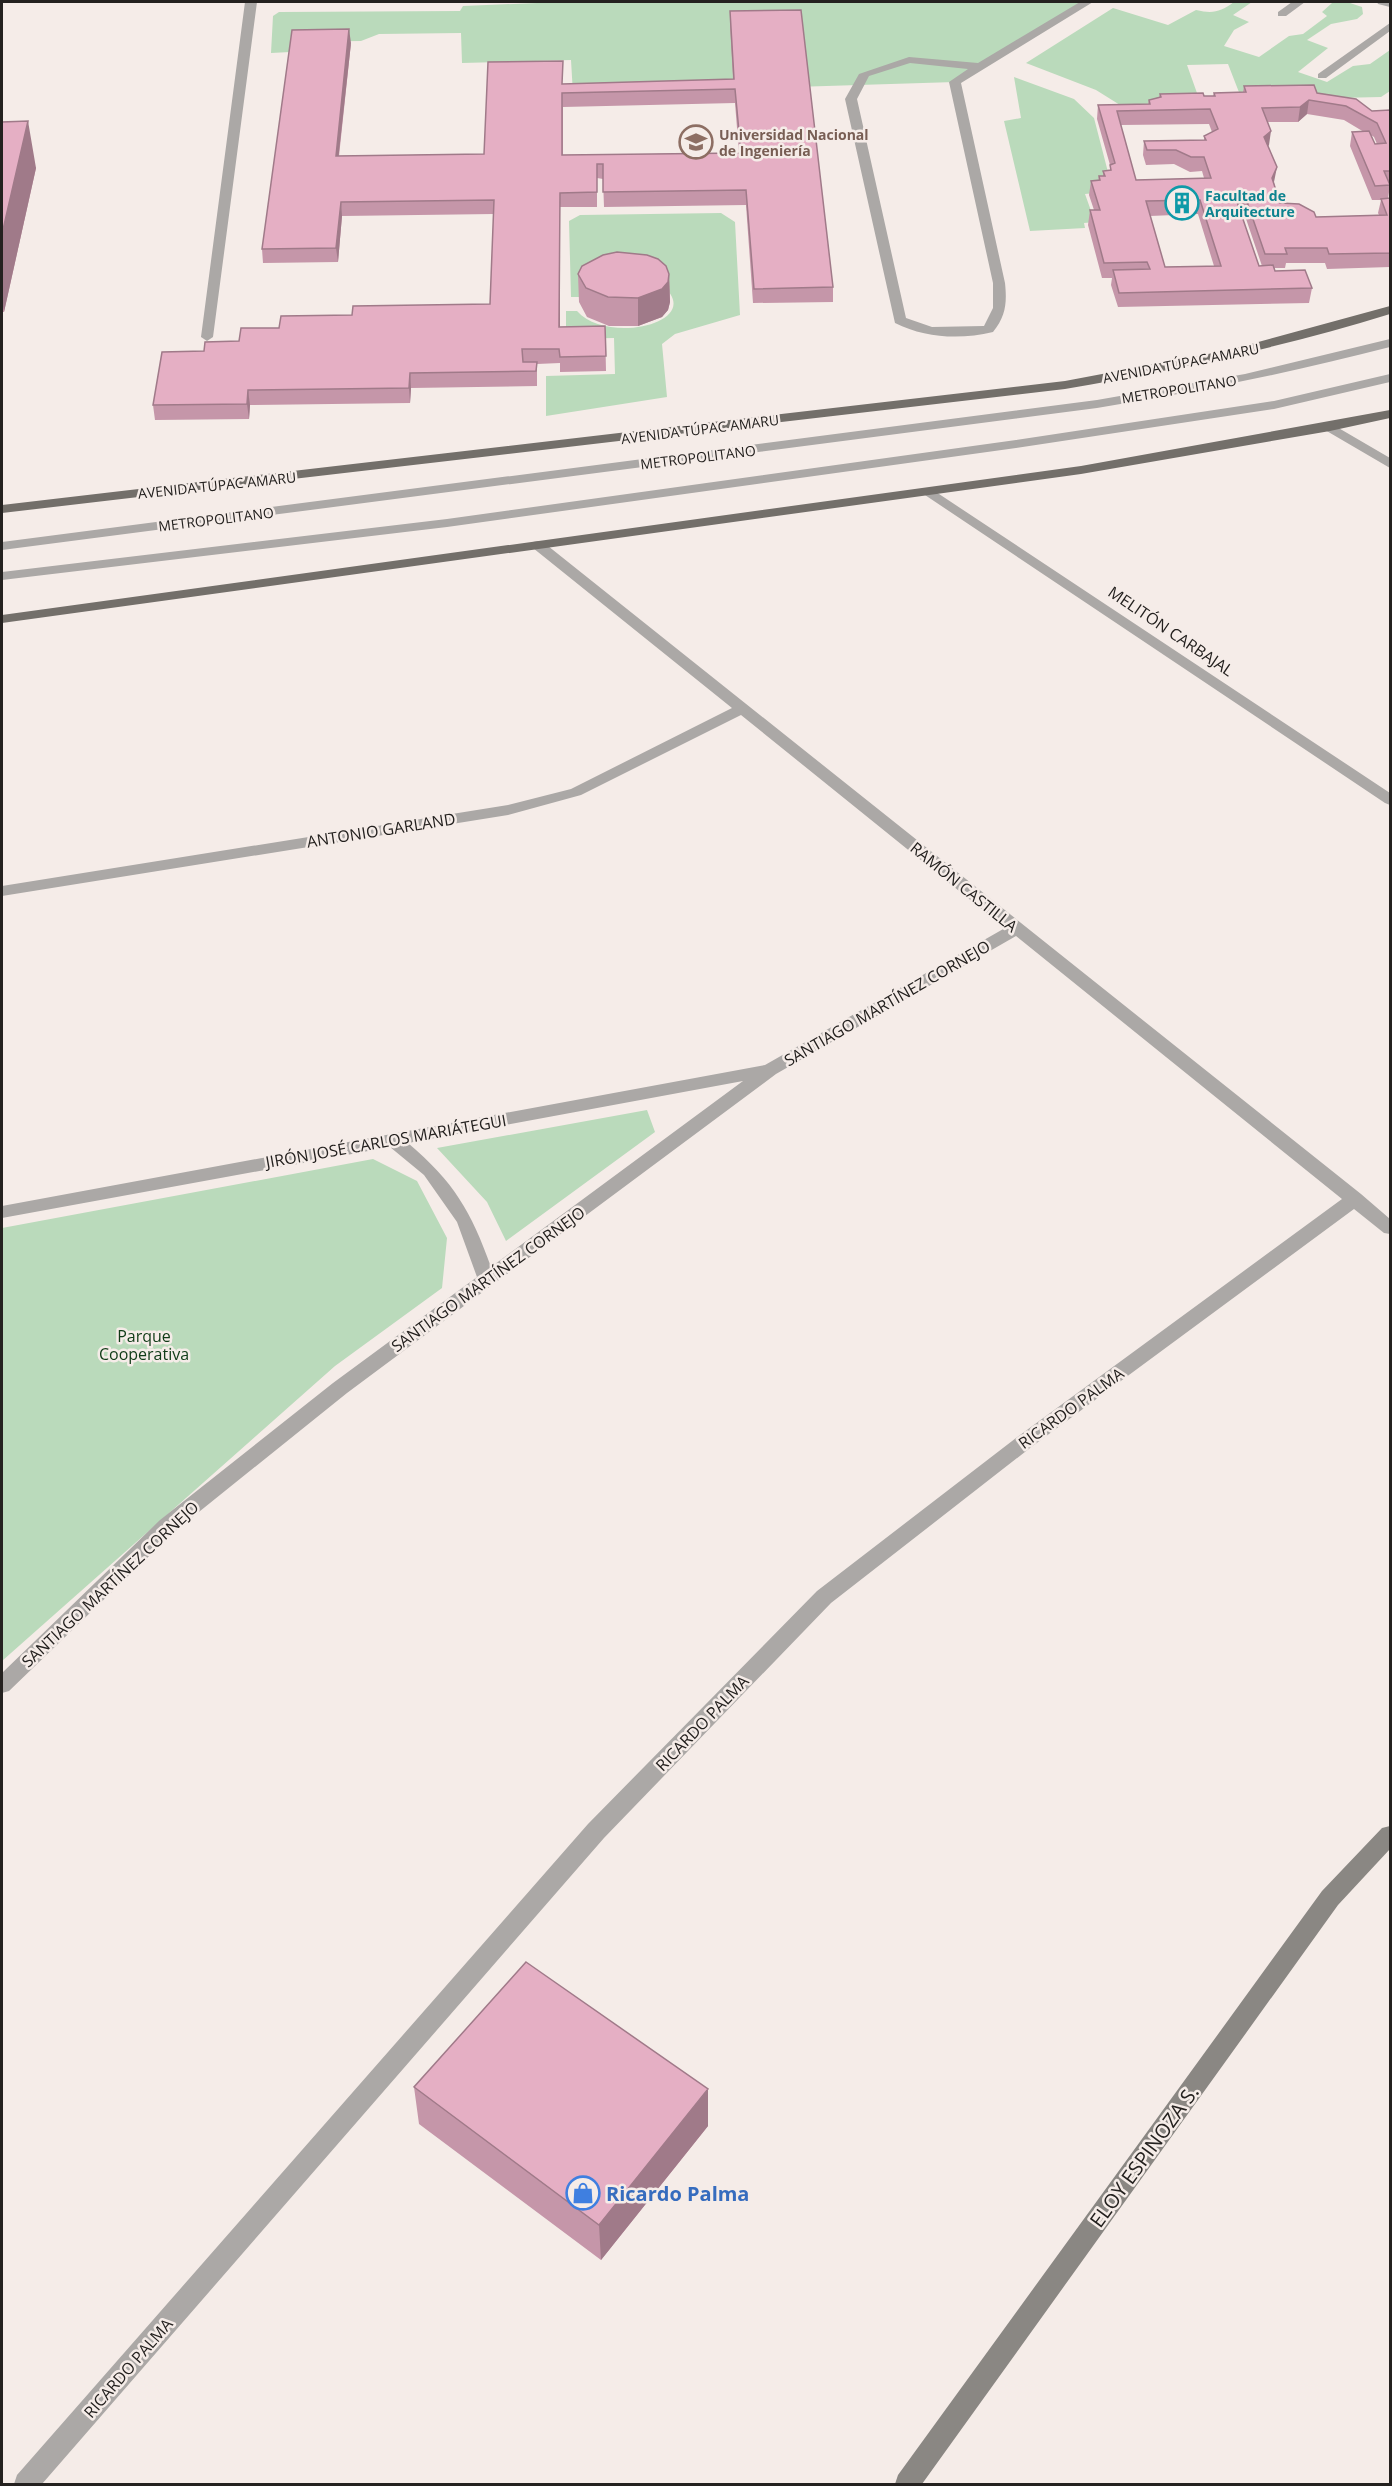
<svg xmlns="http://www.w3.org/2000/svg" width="1392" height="2486" font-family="'Open Sans',sans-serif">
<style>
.green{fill:#badabb}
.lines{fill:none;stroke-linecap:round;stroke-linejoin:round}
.lane{fill:#aba8a6;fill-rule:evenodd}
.street{fill:#aba8a6;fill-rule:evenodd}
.secondary{fill:#8a8783;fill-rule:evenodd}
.primary{fill:#736f6a;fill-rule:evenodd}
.wall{fill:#c596a9;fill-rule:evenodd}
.shaded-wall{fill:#a07a89}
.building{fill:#e5afc4;stroke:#a07a89;stroke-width:1.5;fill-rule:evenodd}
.labels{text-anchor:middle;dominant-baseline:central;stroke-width:5;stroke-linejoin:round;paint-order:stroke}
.far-education-label{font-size:14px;font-weight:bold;fill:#785e54;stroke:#f5ece8;text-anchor:start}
.far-culture-label{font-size:14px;font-weight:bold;fill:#0d838f;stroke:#f5ece8;text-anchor:start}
.far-street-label{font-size:14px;fill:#24211f;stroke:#f5ece8}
.street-label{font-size:16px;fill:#24211f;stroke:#f5ece8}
.park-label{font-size:16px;fill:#0f3b16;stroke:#f5ece8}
.near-street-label{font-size:20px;fill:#24211f;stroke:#f5ece8}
.near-shop-label{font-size:20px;font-weight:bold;fill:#366cbe;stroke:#f5ece8;text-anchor:start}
</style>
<rect width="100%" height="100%" fill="#f5ece8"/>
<!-- green -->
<path class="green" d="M 560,2 L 1087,2 L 955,82 L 573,94 L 571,60 L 462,63 L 461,33 L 379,34 L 361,41 L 292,42 L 290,52 L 271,53 L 273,16 L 279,12 L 460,11 L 463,6 Z
M 1234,2 L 1252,2 L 1233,15 L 1249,22 L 1234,30 L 1224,46 L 1259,57 L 1289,36 L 1303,34 L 1327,16 L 1322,12 L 1332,3 L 1347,2 L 1362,7 L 1363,14 L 1357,19 L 1331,24 L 1307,40 L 1328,48 L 1298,72 L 1327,82 L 1353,66 L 1370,64 L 1390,50 L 1390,91 L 1381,97 L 1242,100 L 1228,64 L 1187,65 L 1197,93 L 1203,93 L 1207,103 L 1120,105 L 1096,90 L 1026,63 L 1113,8 L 1168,25 L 1196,10 C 1213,14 1220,12 1234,2 Z
M 1014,77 L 1074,99 L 1094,118 L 1109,176 L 1095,193 L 1085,194 L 1095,222 L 1084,223 L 1085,228 L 1030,231 L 1004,121 L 1021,118 Z
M 721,213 L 735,222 L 740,315 L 675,334 L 662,344 L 667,397 L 546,416 L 546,376 L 615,374 L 614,338 L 566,339 L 566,311 L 577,311 C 608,346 707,322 662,285 L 580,293 L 579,297 L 571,297 L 569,221 L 580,215 Z
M 647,1110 L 655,1132 L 506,1241 L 487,1202 L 437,1148 Z
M 373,1159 L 417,1181 L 447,1238 L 442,1288 L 335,1366 L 2,1661 L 2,1228 Z"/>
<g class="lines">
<!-- lane -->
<path class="lane" d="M 245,2 L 257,2 L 213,337 L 207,341 L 201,337 Z
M 1080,2 L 1093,2 L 961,83 L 1005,283 C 1007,303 1006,316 993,332 C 960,340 925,338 895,323 L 845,99 L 859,74 L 909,57 L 978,63 ZM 910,63 L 968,69 L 949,82 L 993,283 L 993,308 L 984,326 L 932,327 L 906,318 L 857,99 L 869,76 Z
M 1292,2 L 1305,2 L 1286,16 L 1278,16 L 1278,12 Z
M 1377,2 L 1390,2 L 1390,7 L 1378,4 Z
M 1390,23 L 1390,31 L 1326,78 L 1318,78 L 1318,74 Z
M 1390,339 L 1390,347 C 1293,372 1196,392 1097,408 L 2,550 L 2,542 L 1097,400 L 1245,374 Z
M 1390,374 L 1390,382 L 1274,409 L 1016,448 L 447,527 L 2,580 L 2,572 L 447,519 L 1016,440 L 1274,401 Z"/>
<!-- street -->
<path class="street" d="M 1330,423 L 1390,458 L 1390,468 L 1325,430 L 1323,427 Z
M 930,488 L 1390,793 L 1390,805 L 1385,803 L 925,495 L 925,489 Z
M 538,541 L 543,542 L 1361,1194 L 1390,1219 L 1390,1234 L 1384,1233 L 1354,1209 L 1030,1448 L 831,1603 L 604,1838 L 42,2484 L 14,2484 L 17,2475 L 588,1824 L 817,1591 L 1016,1438 L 1342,1199 L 1016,936 L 776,1074 L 347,1393 L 174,1532 L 9,1691 L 2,1693 L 2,1673 L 160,1520 L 333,1383 L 477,1277 L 457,1222 L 424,1175 L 390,1147 L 2,1218 L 2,1206 L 765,1065 L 1005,928 L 741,715 L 581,795 L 508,815 L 2,896 L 2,886 L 508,805 L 571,789 L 732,708 L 533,548 L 533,542 ZM 743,1081 L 491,1267 C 471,1211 454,1182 408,1143 Z"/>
<!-- secondary -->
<path class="secondary" d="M 1390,1826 L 1390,1849 L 1338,1905 L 922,2484 L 895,2484 L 898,2475 L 1322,1891 L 1382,1828 Z"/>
<!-- primary -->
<path class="primary" d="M 1390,306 L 1390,314 C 1284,347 1175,370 1065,389 L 2,513 L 2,505 L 1065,381 L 1229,350 Z
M 1390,410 L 1390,418 L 1330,431 L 1081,474 L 2,623 L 2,615 L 1081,466 Z"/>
</g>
<!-- wall -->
<path class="wall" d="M 730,11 L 833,287 L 833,302 L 753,303 L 746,205 L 604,207 L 603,179 L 597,178 L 597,207 L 560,207 L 560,327 L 605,326 L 606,371 L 560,372 L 560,363 L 537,364 L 537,386 L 411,388 L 410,403 L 250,405 L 249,419 L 155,420 L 153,405 L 204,351 L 239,341 L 279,328 L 352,315 L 490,304 L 494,214 L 342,216 L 338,262 L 263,263 L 262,249 L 351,43 L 339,156 L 484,154 L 563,84 L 733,79 L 730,25 ZM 735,103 L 739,153 L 563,155 L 563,107 Z
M 1244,86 L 1317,93 L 1372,111 L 1390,110 L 1390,185 L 1388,199 L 1390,198 L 1390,267 L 1327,269 L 1325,263 L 1286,263 L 1285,268 L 1275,268 L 1275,271 L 1312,288 L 1309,303 L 1118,307 L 1111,285 L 1112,278 L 1102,278 L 1088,225 L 1090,210 L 1094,210 L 1089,195 L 1091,181 L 1098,181 L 1099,176 L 1103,176 L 1103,171 L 1110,170 L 1110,165 L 1097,119 L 1098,105 L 1148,104 L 1149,100 L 1159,97 L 1160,94 L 1204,96 L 1213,96 L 1214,93 L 1243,92 ZM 1307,114 L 1344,120 L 1364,132 L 1352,132 L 1350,146 L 1372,200 L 1381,200 L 1378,213 L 1379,215 L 1316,217 L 1280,203 L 1274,183 L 1274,182 L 1268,146 L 1269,145 L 1268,122 L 1298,122 ZM 1209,124 L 1212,132 L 1204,136 L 1204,140 L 1144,141 L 1143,155 L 1146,165 L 1174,164 L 1190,172 L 1202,171 L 1204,178 L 1136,180 L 1121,125 ZM 1371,135 L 1374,137 L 1377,144 L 1375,144 ZM 1239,207 L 1242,207 L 1262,266 L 1259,266 ZM 1198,214 L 1214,266 L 1165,267 L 1150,216 Z
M 2,122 L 36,168 L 4,312 L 2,312 Z
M 578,274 L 669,274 L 670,302 L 668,310 L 662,317 L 638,326 L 609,326 L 587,317 L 579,302 Z
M 414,2087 L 708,2126 L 601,2260 L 419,2124 Z"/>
<!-- shaded-wall -->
<path class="shaded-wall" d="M 349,29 L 351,43 L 337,170 L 336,156 Z
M 1309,100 L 1307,114 L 1298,122 L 1300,107 Z
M 28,121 L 36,168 L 4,312 L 2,301 L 2,234 Z
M 1271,131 L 1269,145 L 1262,151 L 1264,137 Z
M 1277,167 L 1274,182 L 1270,193 L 1272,178 Z
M 560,193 L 560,341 L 559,327 Z
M 341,202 L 342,216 L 338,262 L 336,248 Z
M 669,274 L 670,302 L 668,310 L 662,317 L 638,326 L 638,298 Z
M 410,373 L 411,388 L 410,403 L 409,388 Z
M 248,390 L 250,405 L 249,419 L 247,404 Z
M 708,2089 L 708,2126 L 601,2260 L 599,2225 Z"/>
<!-- building -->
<path class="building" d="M 801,10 L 833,287 L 754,289 L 746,190 L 603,192 L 603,164 L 597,164 L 597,192 L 560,193 L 559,327 L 605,326 L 606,356 L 560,357 L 559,349 L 522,349 L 523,362 L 537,362 L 536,371 L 410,373 L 409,388 L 248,390 L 247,404 L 153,405 L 162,352 L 204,351 L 205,342 L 239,341 L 241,328 L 279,328 L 281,316 L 352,315 L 353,306 L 490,304 L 494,200 L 341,202 L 336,248 L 262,249 L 292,30 L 349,29 L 336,156 L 484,154 L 488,62 L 563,61 L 562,84 L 734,79 L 730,11 ZM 735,89 L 741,153 L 562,155 L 562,93 Z
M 1314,85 L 1317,93 L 1356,99 L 1372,111 L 1390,110 L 1390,171 L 1384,171 L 1390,185 L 1375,186 L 1352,132 L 1369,131 L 1375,144 L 1386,143 L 1377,123 L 1346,106 L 1309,100 L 1300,107 L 1262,108 L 1271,131 L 1264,137 L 1277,167 L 1272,178 L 1280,203 L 1299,204 L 1314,212 L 1316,217 L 1387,215 L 1381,199 L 1390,198 L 1390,253 L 1329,254 L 1327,248 L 1285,248 L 1287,254 L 1265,254 L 1244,193 L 1234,193 L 1259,266 L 1273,265 L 1275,271 L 1305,270 L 1312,288 L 1119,293 L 1113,270 L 1150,269 L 1147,262 L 1104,263 L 1090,210 L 1100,210 L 1091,181 L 1100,180 L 1099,176 L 1105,176 L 1103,171 L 1111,170 L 1110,165 L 1115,163 L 1098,105 L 1150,104 L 1149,100 L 1161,97 L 1160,94 L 1203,93 L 1204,96 L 1215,96 L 1214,93 L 1246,92 L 1244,86 ZM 1210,109 L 1218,129 L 1204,136 L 1206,140 L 1144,141 L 1147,150 L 1176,150 L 1191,157 L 1204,157 L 1211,178 L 1136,180 L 1117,111 ZM 1200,200 L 1221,266 L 1165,267 L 1146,201 Z
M 28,121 L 2,234 L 2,122 Z
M 617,252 L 647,255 L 658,259 L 666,266 L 669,274 L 668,282 L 662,289 L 638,298 L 608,297 L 586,288 L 578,274 L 582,266 L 603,255 Z
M 526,1962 L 708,2089 L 599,2225 L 414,2087 Z"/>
<!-- icons -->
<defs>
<symbol id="university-ring" viewBox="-11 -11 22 22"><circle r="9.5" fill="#f5ece8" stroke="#8d6e63" stroke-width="1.5"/><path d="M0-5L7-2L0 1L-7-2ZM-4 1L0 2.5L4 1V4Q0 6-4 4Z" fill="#8d6e63"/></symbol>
<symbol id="building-ring" viewBox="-11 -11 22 22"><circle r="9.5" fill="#f5ece8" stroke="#0f9aa8" stroke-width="1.5"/><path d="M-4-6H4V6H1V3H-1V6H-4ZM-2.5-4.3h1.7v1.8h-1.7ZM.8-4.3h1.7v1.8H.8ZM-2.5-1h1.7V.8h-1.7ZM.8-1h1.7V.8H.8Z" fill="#0f9aa8"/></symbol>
<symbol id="shop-ring" viewBox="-11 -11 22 22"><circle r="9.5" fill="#f5ece8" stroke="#3f7fe0" stroke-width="1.5"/><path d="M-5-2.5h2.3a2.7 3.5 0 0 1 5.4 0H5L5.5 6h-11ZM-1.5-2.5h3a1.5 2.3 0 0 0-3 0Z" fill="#3f7fe0"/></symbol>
</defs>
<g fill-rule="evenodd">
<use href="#university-ring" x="677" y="123" width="38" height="38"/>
<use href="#building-ring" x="1163" y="184" width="38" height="38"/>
<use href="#shop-ring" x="564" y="2174" width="38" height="38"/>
</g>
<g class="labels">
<!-- far-education labels -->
<g class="far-education-label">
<text x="719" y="134">Universidad Nacional<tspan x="719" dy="16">de Ingeniería</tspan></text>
</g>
<!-- far-culture labels -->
<g class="far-culture-label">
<text x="1205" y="195">Facultad de<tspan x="1205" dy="16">Arquitecture</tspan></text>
</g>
<!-- far-street labels -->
<g class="far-street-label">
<text transform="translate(1181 363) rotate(-11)">AVENIDA TÚPAC AMARU</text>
<text transform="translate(1179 389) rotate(-9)">METROPOLITANO</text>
<text transform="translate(700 429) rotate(-7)">AVENIDA TÚPAC AMARU</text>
<text transform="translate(698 457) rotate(-7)">METROPOLITANO</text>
<text transform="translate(217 485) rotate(-6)">AVENIDA TÚPAC AMARU</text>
<text transform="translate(216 519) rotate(-7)">METROPOLITANO</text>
</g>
<!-- street labels -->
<g class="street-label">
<text transform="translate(1171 631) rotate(34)">MELITÓN CARBAJAL</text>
<text transform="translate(381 830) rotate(-9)">ANTONIO GARLAND</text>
<text transform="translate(964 887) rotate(39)">RAMÓN CASTILLA</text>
<text transform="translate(887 1003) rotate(-30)">SANTIAGO MARTÍNEZ CORNEJO</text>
<text transform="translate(386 1141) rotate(-10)">JIRÓN JOSÉ CARLOS MARIÁTEGUI</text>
<text transform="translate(488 1279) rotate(-36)">SANTIAGO MARTÍNEZ CORNEJO</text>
<text transform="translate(1071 1408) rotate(-36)">RICARDO PALMA</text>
<text transform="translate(110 1584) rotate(-43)">SANTIAGO MARTÍNEZ CORNEJO</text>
<text transform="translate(702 1723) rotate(-46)">RICARDO PALMA</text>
<text transform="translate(128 2368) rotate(-49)">RICARDO PALMA</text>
</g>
<!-- park labels -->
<g class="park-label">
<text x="144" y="1336">Parque<tspan x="144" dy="18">Cooperativa</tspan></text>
</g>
<!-- near-street labels -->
<g class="near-street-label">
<text transform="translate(1144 2156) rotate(-54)">ELOY ESPINOZA S.</text>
</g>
<!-- near-shop labels -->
<g class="near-shop-label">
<text x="606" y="2193">Ricardo Palma</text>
</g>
</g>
<!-- border -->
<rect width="1392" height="2486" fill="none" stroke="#24211f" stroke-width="6"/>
</svg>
